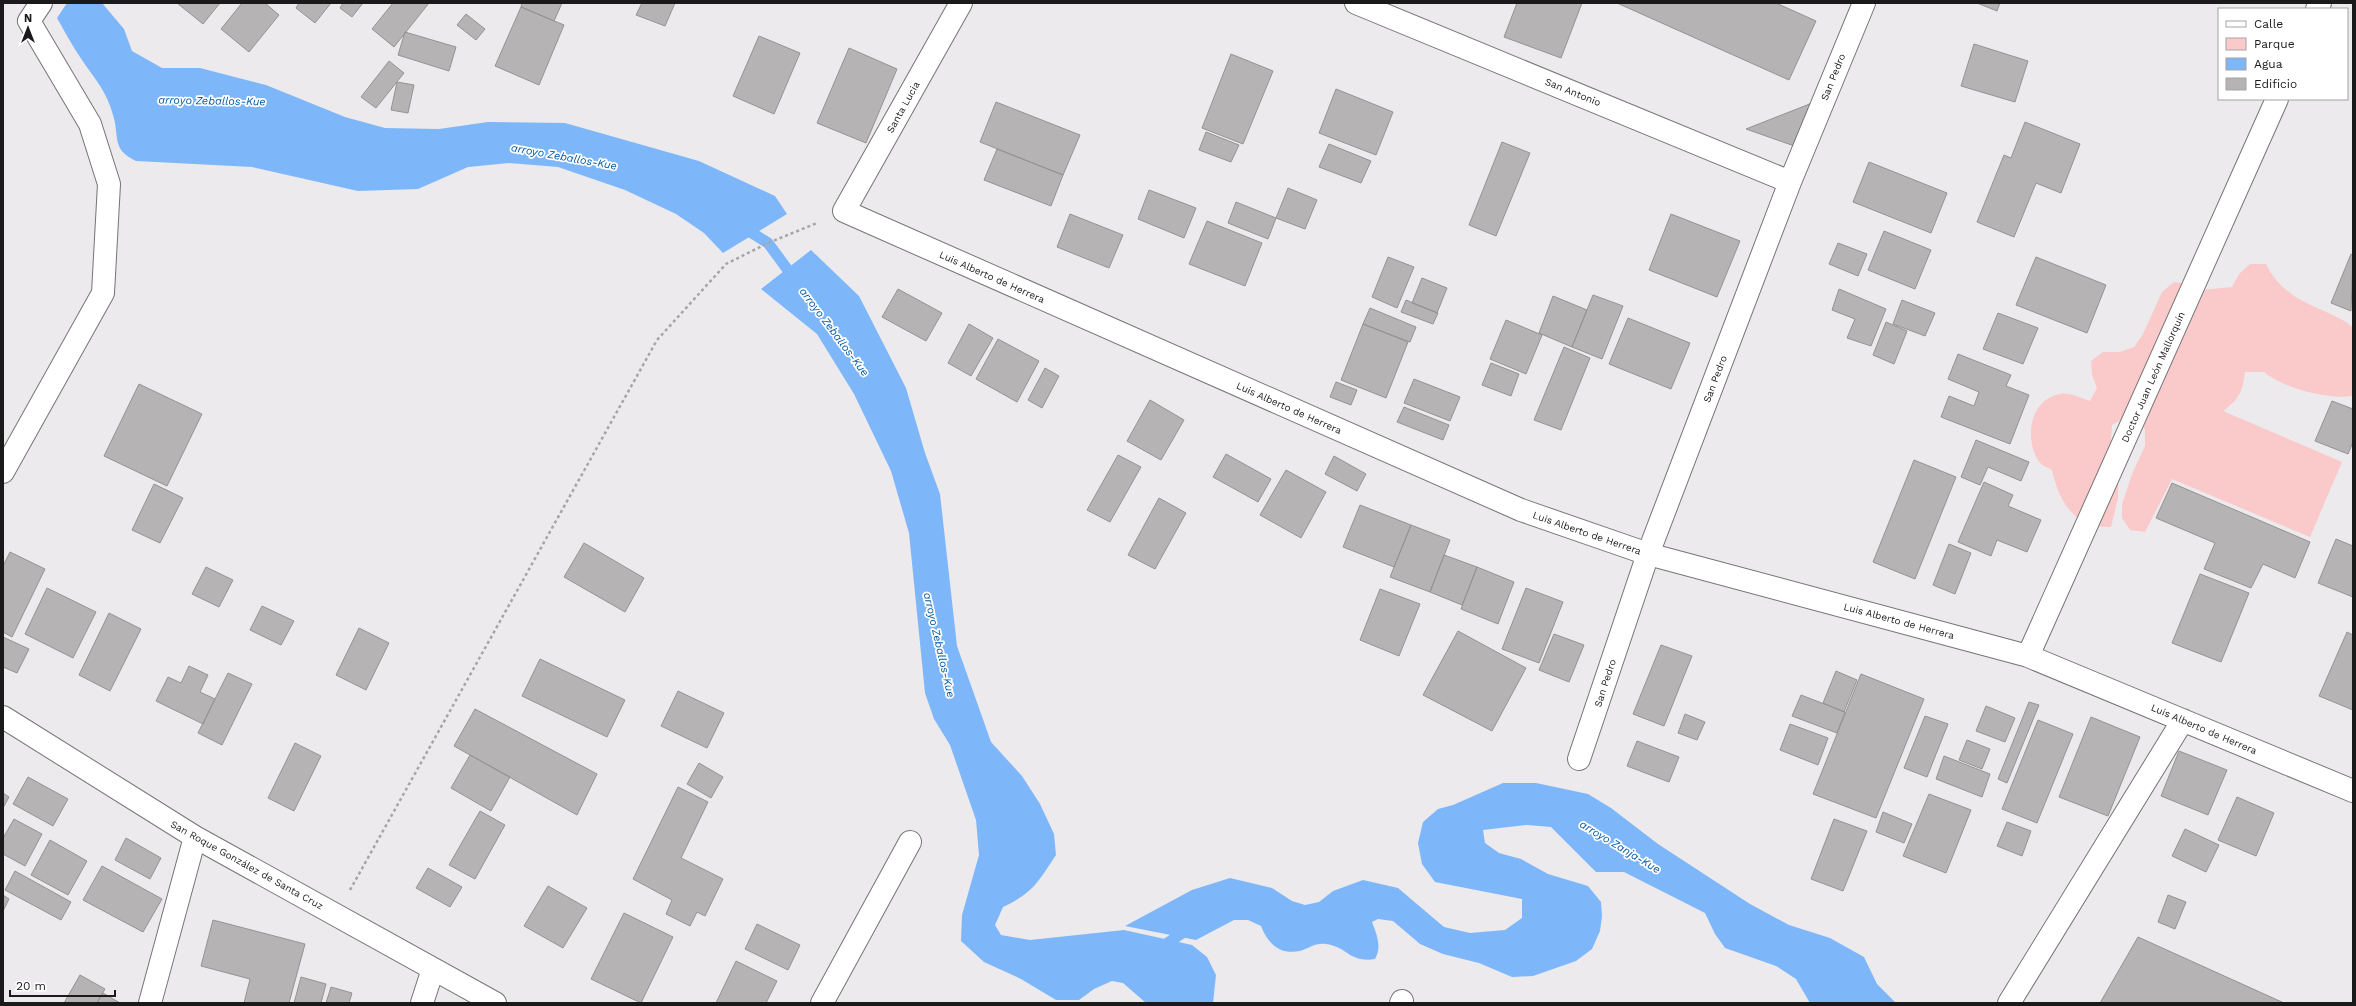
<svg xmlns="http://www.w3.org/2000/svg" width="2356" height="1006" font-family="'Work Sans',sans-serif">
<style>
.green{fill:#f9cac9}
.water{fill:#7eb7f9}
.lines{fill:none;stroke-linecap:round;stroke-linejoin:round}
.stream{stroke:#7eb7f9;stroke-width:11}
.building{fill:#b6b3b4;stroke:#969294}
.street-casing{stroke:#767476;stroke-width:24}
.path{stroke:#a6a4a6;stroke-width:2.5;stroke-dasharray:3 3;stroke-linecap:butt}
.street{stroke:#fff;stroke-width:22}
.labels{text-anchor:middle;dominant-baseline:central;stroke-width:3.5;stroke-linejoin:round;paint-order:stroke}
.street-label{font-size:10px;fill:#1b1a1b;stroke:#fff}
.water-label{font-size:11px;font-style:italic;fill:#0057a4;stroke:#fff}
</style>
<rect width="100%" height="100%" fill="#eceaed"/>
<!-- green -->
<path class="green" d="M 2250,264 L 2266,264 C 2279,290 2298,300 2324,311 C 2334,316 2346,320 2353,328 L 2353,396 C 2326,400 2284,388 2264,372 L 2245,372 C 2242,393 2240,398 2223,411 L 2342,462 L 2310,537 L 2172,479 L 2145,532 L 2130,530 L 2122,518 L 2122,504 L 2132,474 L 2145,446 L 2145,430 L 2139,418 L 2125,418 L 2112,425 L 2110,454 L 2118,482 L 2118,498 L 2111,527 C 2075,529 2059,502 2052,470 C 2048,468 2042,465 2039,462 C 2024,439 2029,400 2060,394 C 2069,392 2081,398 2090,401 L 2097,388 L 2092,375 L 2091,361 L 2103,352 L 2120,352 L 2134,347 L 2143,334 L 2162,292 L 2174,282 L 2188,284 L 2201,290 L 2232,287 L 2239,274 Z"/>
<!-- water -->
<path class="water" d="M 67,3 L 102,3 L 124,29 L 132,51 L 162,68 L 200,68 L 266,85 L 345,117 L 385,128 L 439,129 L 488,122 L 565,123 L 699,161 L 775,196 L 787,214 L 723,253 L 704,233 L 676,214 L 625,190 L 558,167 L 509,163 L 468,167 L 418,189 L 358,191 L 252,167 L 136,161 C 111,149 120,138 113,115 C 107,92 95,79 82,60 C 73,47 65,32 57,18 Z
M 811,250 L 859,296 L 906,388 L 925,453 L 940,494 L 957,646 L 991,742 L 1022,776 L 1040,804 L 1054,834 L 1056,855 C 1038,882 1033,893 1003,907 L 995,925 L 1001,935 L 1030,940 L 1124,930 L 1192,945 L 1207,957 L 1216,975 L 1213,1003 L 1146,1003 L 1123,983 L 1112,981 L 1094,989 L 1079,1000 L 1056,1000 L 1021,979 L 984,962 L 961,941 L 962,915 L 979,855 L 976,820 L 950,745 L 934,719 L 925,693 L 909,533 L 891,471 L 854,394 L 817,334 L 761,289 Z
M 1503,783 L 1536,783 L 1588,794 L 1611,808 L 1658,844 L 1750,904 L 1789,925 L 1830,938 L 1864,957 L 1877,984 L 1896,1003 L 1810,1003 L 1796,979 L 1776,966 L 1725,948 L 1715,934 L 1705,913 L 1624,872 L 1596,872 L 1551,827 L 1527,825 L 1483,830 L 1485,843 L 1499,853 L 1521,859 L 1548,874 L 1588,886 L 1601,902 L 1602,916 L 1600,931 L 1592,949 L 1576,961 L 1533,976 L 1512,977 L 1479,963 L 1443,954 L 1420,944 L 1393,921 L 1378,919 L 1372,922 C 1377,935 1382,947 1375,959 C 1349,963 1348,947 1326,944 C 1313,943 1311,948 1300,951 C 1280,955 1268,944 1261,926 L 1248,920 L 1234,920 L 1196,940 L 1125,926 L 1192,890 L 1230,878 L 1272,888 L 1292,901 L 1305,905 L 1319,902 L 1333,891 L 1363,880 L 1398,888 L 1444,927 L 1470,933 L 1505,930 L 1522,918 L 1522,899 L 1435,882 L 1422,864 L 1418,843 L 1423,822 L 1438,809 L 1453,805 Z"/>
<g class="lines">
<!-- stream -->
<path class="stream" d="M 741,226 L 768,243 L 796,281
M 1160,948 L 1190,928"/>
</g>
<!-- building -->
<path class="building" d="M 177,3 L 220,3 L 203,24 Z
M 242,3 L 265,3 L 279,15 L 249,52 L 221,29 Z
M 299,3 L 331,3 L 315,23 L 296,8 Z
M 343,3 L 363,3 L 352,17 L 340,8 Z
M 393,3 L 429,3 L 394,47 L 372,29 Z
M 522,3 L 562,3 L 554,21 L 521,7 Z
M 642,3 L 675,3 L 665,26 L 636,15 Z
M 1517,3 L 1582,3 L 1561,58 L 1504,37 Z
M 1617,3 L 1776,3 L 1816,21 L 1789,80 Z
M 1977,3 L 2000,3 L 1997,11 Z
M 521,7 L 564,25 L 539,85 L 495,66 Z
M 466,14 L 485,29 L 476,40 L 457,25 Z
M 405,32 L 456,47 L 449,71 L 398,55 Z
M 759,36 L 800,53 L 774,114 L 733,96 Z
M 1974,44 L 2028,61 L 2015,102 L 1961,86 Z
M 849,48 L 897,69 L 866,143 L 817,123 Z
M 1231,54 L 1273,71 L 1243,144 L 1202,128 Z
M 389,61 L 404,73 L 376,108 L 361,97 Z
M 397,82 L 414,85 L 408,113 L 391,110 Z
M 1336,89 L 1393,112 L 1376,155 L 1319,133 Z
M 1816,101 L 1800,148 L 1746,129 L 1807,105 Z
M 996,102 L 1080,135 L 1063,175 L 980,142 Z
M 2025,122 L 2080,144 L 2061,193 L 2036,183 L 2014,237 L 1977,222 L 2004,155 L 2011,158 Z
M 1206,132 L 1239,145 L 1231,162 L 1199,150 Z
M 1502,142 L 1530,153 L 1496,236 L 1469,225 Z
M 1329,144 L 1371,161 L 1361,183 L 1319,167 Z
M 997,149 L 1063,175 L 1051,206 L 984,180 Z
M 1869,162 L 1947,193 L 1931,233 L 1853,202 Z
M 1288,188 L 1317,200 L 1305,229 L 1276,218 Z
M 1149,190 L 1196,208 L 1184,238 L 1138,219 Z
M 1236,202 L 1276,218 L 1268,239 L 1228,223 Z
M 1070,214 L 1123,235 L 1109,268 L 1057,247 Z
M 1671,214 L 1740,241 L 1717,297 L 1649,270 Z
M 1207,221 L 1262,243 L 1245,286 L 1189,264 Z
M 1884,231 L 1931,250 L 1915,289 L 1868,270 Z
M 1838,243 L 1867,254 L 1858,276 L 1829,264 Z
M 2351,254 L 2353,255 L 2351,311 L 2331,303 Z
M 1388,257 L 1414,267 L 1397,308 L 1372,297 Z
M 2036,257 L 2106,285 L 2087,333 L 2016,305 Z
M 1422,278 L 1447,288 L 1437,313 L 1412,303 Z
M 898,289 L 942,313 L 926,341 L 882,317 Z
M 1839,289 L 1886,309 L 1871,346 L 1847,338 L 1855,319 L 1832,310 Z
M 1593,295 L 1623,306 L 1602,359 L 1572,347 Z
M 1553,296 L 1587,310 L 1572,347 L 1539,333 Z
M 1406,300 L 1438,313 L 1433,324 L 1401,312 Z
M 1902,300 L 1935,313 L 1925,336 L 1893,324 Z
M 1370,308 L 1416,327 L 1410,342 L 1363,324 Z
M 1998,313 L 2038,328 L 2023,364 L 1983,349 Z
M 1628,318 L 1690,343 L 1671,389 L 1609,364 Z
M 1506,320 L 1542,335 L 1526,374 L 1490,359 Z
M 1886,322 L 1907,331 L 1894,364 L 1873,355 Z
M 969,324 L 993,338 L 971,376 L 948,363 Z
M 1363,324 L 1408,342 L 1386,398 L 1341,380 Z
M 998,339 L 1039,361 L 1017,402 L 976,379 Z
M 1564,347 L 1590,358 L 1561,430 L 1534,420 Z
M 1958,354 L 2011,375 L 2006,386 L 2029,395 L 2010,444 L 1941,417 L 1949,396 L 1974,406 L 1979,392 L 1948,379 Z
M 1491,363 L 1519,374 L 1511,396 L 1482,385 Z
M 1045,368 L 1059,376 L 1042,408 L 1028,400 Z
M 1414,379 L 1460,397 L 1450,421 L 1404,403 Z
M 1336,382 L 1357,390 L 1351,405 L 1330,397 Z
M 139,384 L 202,414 L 167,486 L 104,456 Z
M 1150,400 L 1184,420 L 1161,460 L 1127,441 Z
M 2332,401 L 2353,409 L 2353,442 L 2348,454 L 2315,441 Z
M 1404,407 L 1449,425 L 1443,440 L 1397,422 Z
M 1976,440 L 2029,462 L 2021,481 L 1988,467 L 1980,485 L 1961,477 Z
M 1226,454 L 1271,479 L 1258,502 L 1213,477 Z
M 1118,455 L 1141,467 L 1110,522 L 1087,510 Z
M 1334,456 L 1366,474 L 1357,491 L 1325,474 Z
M 1914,460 L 1956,477 L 1915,579 L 1873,562 Z
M 1286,470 L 1326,492 L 1301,538 L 1260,515 Z
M 1984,482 L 2013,495 L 2008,506 L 2041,520 L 2027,552 L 1997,540 L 1991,556 L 1958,542 Z
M 2172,483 L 2310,542 L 2295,578 L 2263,564 L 2251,588 L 2204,569 L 2215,543 L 2156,518 Z
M 154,484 L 183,498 L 160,543 L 132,530 Z
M 1159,498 L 1186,513 L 1155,569 L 1128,555 Z
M 1360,505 L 1411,525 L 1394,567 L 1343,547 Z
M 1411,525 L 1450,540 L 1430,592 L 1390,577 Z
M 2336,539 L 2353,546 L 2353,597 L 2318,583 Z
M 584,543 L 644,578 L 625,612 L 564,577 Z
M 1949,544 L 1971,553 L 1955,594 L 1933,585 Z
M 10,552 L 45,569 L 12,637 L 3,632 L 3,566 Z
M 1444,555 L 1477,567 L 1462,605 L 1430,592 Z
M 206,567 L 233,580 L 219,607 L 192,594 Z
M 1477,567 L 1514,582 L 1498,624 L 1461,609 Z
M 2200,574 L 2249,593 L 2221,662 L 2172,643 Z
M 47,588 L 96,612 L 73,658 L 25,634 Z
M 1526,588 L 1563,602 L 1539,663 L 1502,649 Z
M 1380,589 L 1420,604 L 1399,656 L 1360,640 Z
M 262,606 L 294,621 L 281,645 L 250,630 Z
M 109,613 L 141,629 L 110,691 L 79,675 Z
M 359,628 L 389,643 L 366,690 L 336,675 Z
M 1458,631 L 1526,668 L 1492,731 L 1423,695 Z
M 2347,632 L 2353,635 L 2353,710 L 2319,696 Z
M 1554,634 L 1584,645 L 1569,682 L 1539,670 Z
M 3,637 L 29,649 L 17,673 L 3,667 Z
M 1661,645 L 1692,656 L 1664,726 L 1633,714 Z
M 540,659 L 625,700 L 607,737 L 522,696 Z
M 189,666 L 208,675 L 200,692 L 215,699 L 203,724 L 156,701 L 168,677 L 181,683 Z
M 1836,671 L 1857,680 L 1844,712 L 1823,703 Z
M 228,673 L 252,684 L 222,745 L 198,733 Z
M 1861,674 L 1924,699 L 1876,818 L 1813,794 Z
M 678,691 L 724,713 L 707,748 L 661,726 Z
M 1801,695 L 1845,712 L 1837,733 L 1792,716 Z
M 2029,702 L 2039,705 L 2007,783 L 1998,779 Z
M 1986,706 L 2015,718 L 2005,742 L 1976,731 Z
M 475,709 L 597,774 L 577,815 L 454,746 Z
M 1685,714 L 1705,722 L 1697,740 L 1678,733 Z
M 1925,716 L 1948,724 L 1927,777 L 1904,768 Z
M 2091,717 L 2140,737 L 2108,816 L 2059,797 Z
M 2038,720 L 2073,734 L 2037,823 L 2002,809 Z
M 1790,724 L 1828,738 L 1818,765 L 1780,750 Z
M 1967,740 L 1990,749 L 1982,769 L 1959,760 Z
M 1637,741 L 1679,757 L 1669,782 L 1627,766 Z
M 295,743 L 321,756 L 294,811 L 268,798 Z
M 2179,751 L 2227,770 L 2208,815 L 2161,796 Z
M 470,755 L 510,777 L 491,811 L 451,788 Z
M 1944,756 L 1990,774 L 1982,797 L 1936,779 Z
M 699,763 L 723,777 L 711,798 L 687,784 Z
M 28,777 L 68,799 L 53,826 L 13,804 Z
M 678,787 L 708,802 L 681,858 L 723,879 L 705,916 L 697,912 L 690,926 L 666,914 L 672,900 L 633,879 Z
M 3,793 L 9,797 L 3,808 Z
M 1929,794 L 1971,810 L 1946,873 L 1903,856 Z
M 2237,797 L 2274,813 L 2256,856 L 2218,840 Z
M 480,811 L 505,825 L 475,879 L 449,865 Z
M 1883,812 L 1912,824 L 1904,843 L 1876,832 Z
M 14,819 L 42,834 L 25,866 L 3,854 L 3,838 Z
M 1834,819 L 1867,831 L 1843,891 L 1811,879 Z
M 2007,822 L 2031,831 L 2022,856 L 1997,846 Z
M 2185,829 L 2219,845 L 2206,872 L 2172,856 Z
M 126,838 L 161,858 L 150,879 L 115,860 Z
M 50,840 L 87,861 L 68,895 L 31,875 Z
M 102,866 L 162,899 L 143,932 L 83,900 Z
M 428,868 L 462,887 L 450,907 L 416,888 Z
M 15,871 L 71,902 L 61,920 L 5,890 Z
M 548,886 L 587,908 L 563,948 L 524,926 Z
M 3,895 L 9,899 L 3,911 Z
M 2168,895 L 2186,902 L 2175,929 L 2158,922 Z
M 624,913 L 673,937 L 641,1003 L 591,979 Z
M 213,920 L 305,944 L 289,1003 L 244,1003 L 250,979 L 201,966 Z
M 757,924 L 800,945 L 788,970 L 745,949 Z
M 2138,937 L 2284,1003 L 2100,1003 Z
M 736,961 L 777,981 L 766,1003 L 716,1003 Z
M 80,975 L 105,989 L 97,1003 L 64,1003 Z
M 301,977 L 326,984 L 321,1003 L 294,1003 Z
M 331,987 L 352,993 L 349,1003 L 326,1003 Z
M 103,993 L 120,1003 L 97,1003 Z"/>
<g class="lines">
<defs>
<path id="street" d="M 961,3 L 844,211 L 1521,510 L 1648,554 L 2028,656 L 2353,791
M 1356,3 L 1790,182
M 2317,9 L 2320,3
M 3,472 L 103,293 L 109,184 L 90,124 L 29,21 L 41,3
M 2028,656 L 2277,99
M 3,717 L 195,837 L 495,1003
M 1579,759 L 1648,554 L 1790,182 L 1864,3
M 150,1003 L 195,837
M 422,1003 L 433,969
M 822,1003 L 910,842
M 1401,1003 L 1402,1001
M 2009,1003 L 2183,720"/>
</defs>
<!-- street casing -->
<use href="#street" class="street-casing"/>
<!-- path -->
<path class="path" d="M 350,890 L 657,340 L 726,264 L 768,243 L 817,223"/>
<!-- street -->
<use href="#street" class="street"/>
</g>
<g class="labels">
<!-- street labels -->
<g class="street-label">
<text transform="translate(1833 77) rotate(-68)">San Pedro</text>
<text transform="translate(1573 92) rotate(22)">San Antonio</text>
<text transform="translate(903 107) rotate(-61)">Santa Lucia</text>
<text transform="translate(992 277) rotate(24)">Luis Alberto de Herrera</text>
<text transform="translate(2153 377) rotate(-66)">Doctor Juan León Mallorquín</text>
<text transform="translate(1715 379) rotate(-69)">San Pedro</text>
<text transform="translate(1289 408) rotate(24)">Luis Alberto de Herrera</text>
<text transform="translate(1587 533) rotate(19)">Luis Alberto de Herrera</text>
<text transform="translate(1899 621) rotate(15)">Luis Alberto de Herrera</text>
<text transform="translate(1605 683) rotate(-72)">San Pedro</text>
<text transform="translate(2204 729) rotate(23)">Luis Alberto de Herrera</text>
<text transform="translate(247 865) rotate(29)">San Roque González de Santa Cruz</text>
</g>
<!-- water labels -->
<g class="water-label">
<text transform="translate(212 101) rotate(1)">arroyo Zeballos-Kue</text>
<text transform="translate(564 157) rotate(10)">arroyo Zeballos-Kue</text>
<text transform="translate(834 332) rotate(53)">arroyo Zeballos-Kue</text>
<text transform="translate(939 645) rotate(77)">arroyo Zeballos-Kue</text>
<text transform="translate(1620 847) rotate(31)">arroyo Zanja-Kue</text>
</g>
</g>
<!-- border -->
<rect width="2356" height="1006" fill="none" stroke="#1b1a1b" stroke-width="8"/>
<!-- legend -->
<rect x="2218" y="8" width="130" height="92" fill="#ffffff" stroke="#a4a3a4"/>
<rect x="2226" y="21" width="20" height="6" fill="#ffffff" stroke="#a4a3a4"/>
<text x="2254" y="28" font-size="12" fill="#1b1a1b">Calle</text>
<rect x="2226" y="38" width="20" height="12" fill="#f9cac9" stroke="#a4a3a4"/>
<text x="2254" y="48" font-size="12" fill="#1b1a1b">Parque</text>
<rect x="2226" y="58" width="20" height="12" fill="#7eb7f9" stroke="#a4a3a4"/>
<text x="2254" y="68" font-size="12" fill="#1b1a1b">Agua</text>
<rect x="2226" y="78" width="20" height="12" fill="#b6b3b4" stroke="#a4a3a4"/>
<text x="2254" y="88" font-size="12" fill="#1b1a1b">Edificio</text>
<!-- north arrow -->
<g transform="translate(28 28)" stroke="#ffffff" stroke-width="3" paint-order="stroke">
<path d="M0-3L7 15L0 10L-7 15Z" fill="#1b1a1b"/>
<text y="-6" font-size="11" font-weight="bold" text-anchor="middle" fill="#1b1a1b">N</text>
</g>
<!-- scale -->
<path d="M10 990v6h105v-6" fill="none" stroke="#1b1a1b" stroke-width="2"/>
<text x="16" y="990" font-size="12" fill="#1b1a1b" stroke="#ffffff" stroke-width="3" paint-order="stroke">20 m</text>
</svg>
